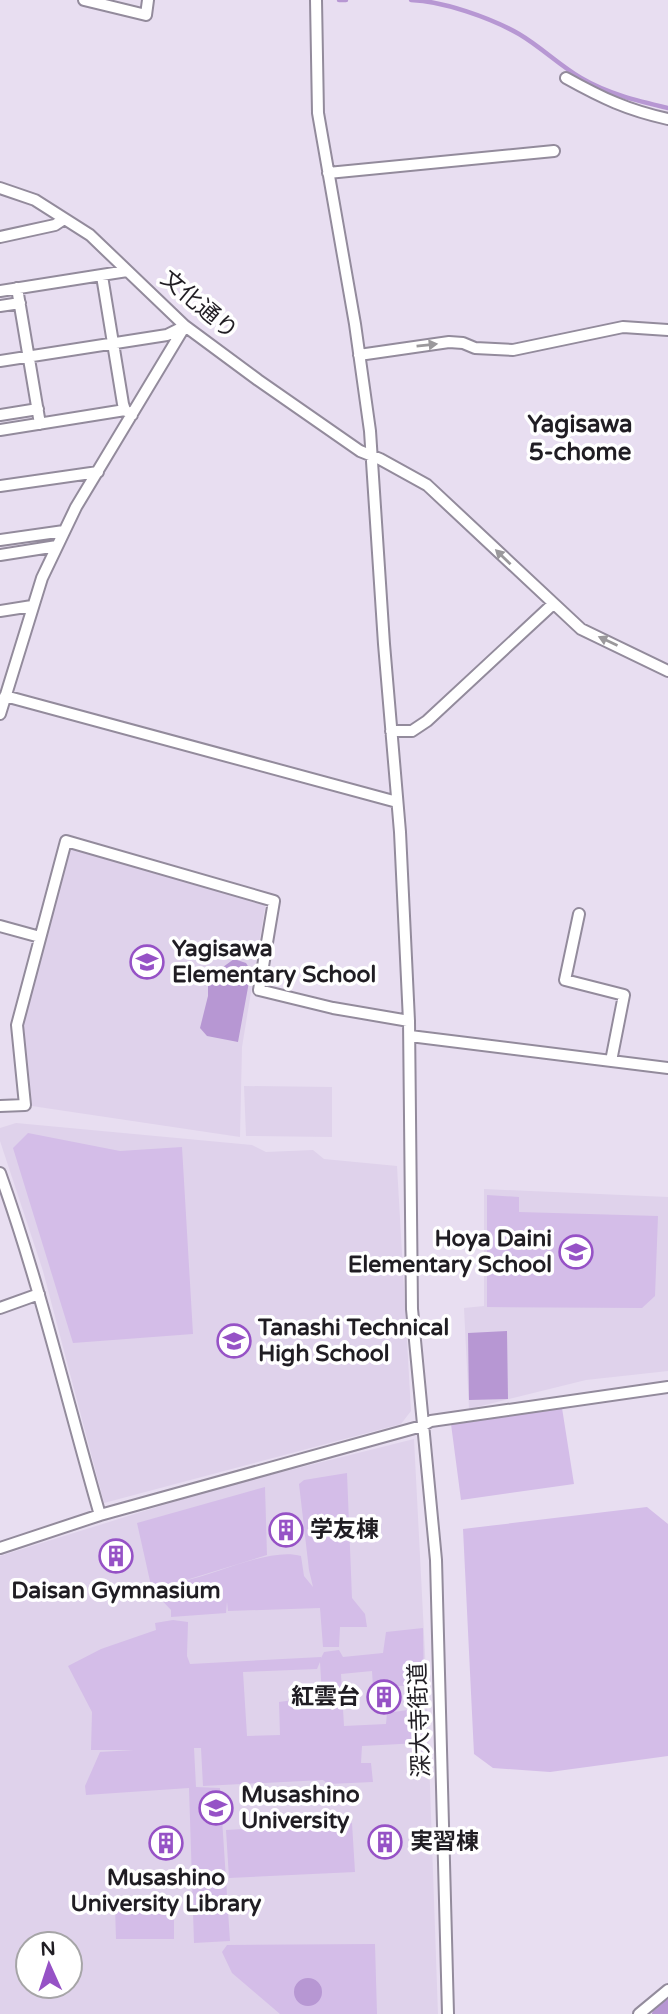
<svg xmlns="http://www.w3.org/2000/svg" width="668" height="2014" font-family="'Varela Round','Noto Sans JP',sans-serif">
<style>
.built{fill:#dfd2eb;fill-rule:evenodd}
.green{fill:#d4bde8;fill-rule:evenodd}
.water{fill:#b797d3}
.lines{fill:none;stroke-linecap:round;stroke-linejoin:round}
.stream{stroke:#b797d3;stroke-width:4.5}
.canal{stroke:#b797d3;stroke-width:14}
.minor-casing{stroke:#938b9c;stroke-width:14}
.minor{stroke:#fff;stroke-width:10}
.oneway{fill:#9b999c}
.labels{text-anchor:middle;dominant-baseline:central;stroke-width:7;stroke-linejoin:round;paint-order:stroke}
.street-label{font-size:23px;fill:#201d23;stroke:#fff}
.poi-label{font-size:23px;font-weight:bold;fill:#201d23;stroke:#fff;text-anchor:start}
.neighbourhood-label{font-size:24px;font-weight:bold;fill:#201d23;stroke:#fff}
</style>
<rect width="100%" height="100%" fill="#e8def1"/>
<!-- built -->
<path class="built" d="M 71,848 L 266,901 L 242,1047 L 240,1137 L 25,1105 L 22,1024 Z
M 244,1086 L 332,1087 L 332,1137 L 246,1136 Z
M 16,1123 L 252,1145 L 266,1152 L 313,1150 L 324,1159 L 397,1166 L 411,1411 L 401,1424 L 104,1503 L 43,1271 L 0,1141 L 0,1128 Z
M 484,1189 L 668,1197 L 668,1371 L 586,1380 L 469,1409 L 464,1308 L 484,1306 Z
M 414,1439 L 426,1673 L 438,2014 L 0,2014 L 0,1556 L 218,1488 ZM 28,1944 L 70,1944 L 70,1986 L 28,1986 Z"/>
<!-- green -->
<path class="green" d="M 28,1133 L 120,1151 L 182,1147 L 193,1334 L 73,1343 L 13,1148 Z
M 487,1195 L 519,1197 L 519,1212 L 658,1216 L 655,1296 L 642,1308 L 487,1307 Z
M 562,1408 L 574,1484 L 461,1500 L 451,1424 Z
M 347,1473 L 352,1598 L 365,1614 L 367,1627 L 340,1627 L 339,1647 L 323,1647 L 320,1608 L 228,1611 L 227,1602 L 226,1613 L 171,1617 L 171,1610 L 152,1590 L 137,1523 L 265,1487 L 267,1555 L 183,1581 C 215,1575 270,1547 301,1556 L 304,1576 L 313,1587 L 309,1570 L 299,1484 L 304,1480 Z
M 647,1507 L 668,1524 L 668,1756 L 550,1772 L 493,1768 L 474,1754 L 463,1529 Z
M 173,1620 L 188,1622 L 187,1656 L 190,1664 L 321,1657 L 321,1658 L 324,1652 L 339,1650 L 343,1657 L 383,1653 L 386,1632 L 423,1628 L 424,1685 L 373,1687 L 372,1671 L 341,1674 L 344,1726 L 386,1724 L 387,1713 L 414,1709 L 419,1743 L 362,1746 L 361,1763 L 371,1763 L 373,1782 L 328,1784 L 323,1780 L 203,1786 L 201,1748 L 194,1748 L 196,1787 L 220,1788 L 230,1941 L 194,1943 L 189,1788 L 86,1795 L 85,1786 L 100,1752 L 134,1750 L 91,1750 L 92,1712 L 68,1666 L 101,1649 L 156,1630 L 155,1623 ZM 320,1662 L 322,1696 L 279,1702 L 280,1735 L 247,1736 L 243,1672 L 317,1669 Z
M 352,1823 L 355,1872 L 229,1878 L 226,1830 Z
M 115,1907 L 174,1907 L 174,1939 L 116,1939 Z
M 375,1944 L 377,2014 L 280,2014 L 232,1973 L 222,1952 L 227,1945 Z"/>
<!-- water -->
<path class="water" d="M 234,959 L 246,963 L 251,971 L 238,1042 L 207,1036 L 200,1028 L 208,996 L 208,978 Z
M 507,1331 L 508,1399 L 469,1400 L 468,1333 Z
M294 1992a14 14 0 1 1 28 0a14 14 0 1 1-28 0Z"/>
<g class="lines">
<!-- stream -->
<path class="stream" d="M 339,0 L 346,0
M 411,0 C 443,1 491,18 519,34 C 541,47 559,65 581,78 C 608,94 638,101 668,108"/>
<!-- canal -->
<path class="canal" d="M 659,2014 L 668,2006"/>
<defs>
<path id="minor" d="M 84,0 L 146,15 L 148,0
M 316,0 L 318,113 L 355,324 L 370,431 L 384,644 L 400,832 L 409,1021 L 412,1309 L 436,1560 L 448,2014
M 566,78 C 602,98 627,110 668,119
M 328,173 L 554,151
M 0,188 L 35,200 L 90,235 L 185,326 L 258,380 L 360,451 L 380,459 L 427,485 L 581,629 L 668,671
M 0,237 L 55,225 L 64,219
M 102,276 L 123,404 L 125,410 L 132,415
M 17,288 L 40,424
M 0,291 L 127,271
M 0,306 L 20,303
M 359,355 L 449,342 L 463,343 L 475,348 L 513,350 L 623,327 L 668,330
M 0,361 L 167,335 L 185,326
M 0,415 L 38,409
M 0,430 L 125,410
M 0,486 L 98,472
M 0,540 L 64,531
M 0,555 L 57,546
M 0,611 L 32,606
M 5,696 L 397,802
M 0,714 L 42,578 L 76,507 L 185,326
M 391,731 L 412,731 L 427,721 L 553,604
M 579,914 L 565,980 L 624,995 L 611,1061
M 0,926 L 40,937
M 410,1036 L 668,1068
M 0,1106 L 25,1105 L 17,1025 L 66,841 L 274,901 L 259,990 L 333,1008 L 409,1021
M 0,1173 C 40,1285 67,1401 100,1515
M 0,1308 L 39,1294
M 0,1548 L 100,1515 L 422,1426 L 431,1421 L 668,1387
M 639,2014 L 668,1990"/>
</defs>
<!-- minor casing -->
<use href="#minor" class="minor-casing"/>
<!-- minor -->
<use href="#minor" class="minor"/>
</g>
<!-- one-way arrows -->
<defs><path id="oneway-solid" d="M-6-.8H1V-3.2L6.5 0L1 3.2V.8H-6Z" transform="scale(1.75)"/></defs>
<g class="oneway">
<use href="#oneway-solid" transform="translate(427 345) rotate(-6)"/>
<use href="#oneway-solid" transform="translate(503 557) rotate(-136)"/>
<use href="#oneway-solid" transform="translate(608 641) rotate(-155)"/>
</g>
<!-- icons -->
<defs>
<symbol id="school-ring" viewBox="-11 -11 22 22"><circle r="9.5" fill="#fff" stroke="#9652c6" stroke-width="1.5"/><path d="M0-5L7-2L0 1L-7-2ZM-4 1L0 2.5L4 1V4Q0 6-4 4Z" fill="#9652c6"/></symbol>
<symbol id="building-ring" viewBox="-11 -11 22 22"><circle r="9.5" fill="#fff" stroke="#9652c6" stroke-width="1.5"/><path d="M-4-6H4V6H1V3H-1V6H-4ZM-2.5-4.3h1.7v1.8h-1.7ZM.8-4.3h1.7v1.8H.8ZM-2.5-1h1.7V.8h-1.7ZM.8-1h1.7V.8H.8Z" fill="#9652c6"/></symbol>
<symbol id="university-ring" viewBox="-11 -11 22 22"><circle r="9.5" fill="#fff" stroke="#9652c6" stroke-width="1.5"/><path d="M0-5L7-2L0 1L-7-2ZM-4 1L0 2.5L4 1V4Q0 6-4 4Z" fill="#9652c6"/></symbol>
</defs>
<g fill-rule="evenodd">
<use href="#school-ring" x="128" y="943" width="38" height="38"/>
<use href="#school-ring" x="557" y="1233" width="38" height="38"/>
<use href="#school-ring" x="215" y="1322" width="38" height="38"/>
<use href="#building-ring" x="267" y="1511" width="38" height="38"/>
<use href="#building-ring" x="97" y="1537" width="38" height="38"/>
<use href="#building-ring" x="365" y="1678" width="38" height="38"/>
<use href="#university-ring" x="197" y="1789" width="38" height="38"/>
<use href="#building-ring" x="366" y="1823" width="38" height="38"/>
<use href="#building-ring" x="147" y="1824" width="38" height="38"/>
</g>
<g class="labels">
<!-- street labels -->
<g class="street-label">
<text transform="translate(199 305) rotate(40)">文化通り</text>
<text transform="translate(420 1720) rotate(-92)">深大寺街道</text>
</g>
<!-- poi labels -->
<g class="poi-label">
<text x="172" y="949">Yagisawa<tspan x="172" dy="26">Elementary School</tspan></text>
<text x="552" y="1239" text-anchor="end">Hoya Daini<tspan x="552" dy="26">Elementary School</tspan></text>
<text x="258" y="1328">Tanashi Technical<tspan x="258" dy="26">High School</tspan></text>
<text x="310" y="1530">学友棟</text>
<text x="116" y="1591" text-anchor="middle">Daisan Gymnasium</text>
<text x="360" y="1697" text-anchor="end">紅雲台</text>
<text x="241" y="1795">Musashino<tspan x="241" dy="26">University</tspan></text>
<text x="410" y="1842">実習棟</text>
<text x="166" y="1878" text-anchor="middle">Musashino<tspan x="166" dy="26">University Library</tspan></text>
</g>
<!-- neighbourhood labels -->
<g class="neighbourhood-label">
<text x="580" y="424">Yagisawa<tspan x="580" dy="28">5-chome</tspan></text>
</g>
</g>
<!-- north arrow -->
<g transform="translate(49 1965) rotate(357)"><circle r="33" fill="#ffffff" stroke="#a6a5a7" stroke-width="2"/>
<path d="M0-5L12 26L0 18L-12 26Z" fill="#9652c6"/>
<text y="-10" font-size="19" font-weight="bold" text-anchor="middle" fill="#201d23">N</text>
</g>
</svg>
